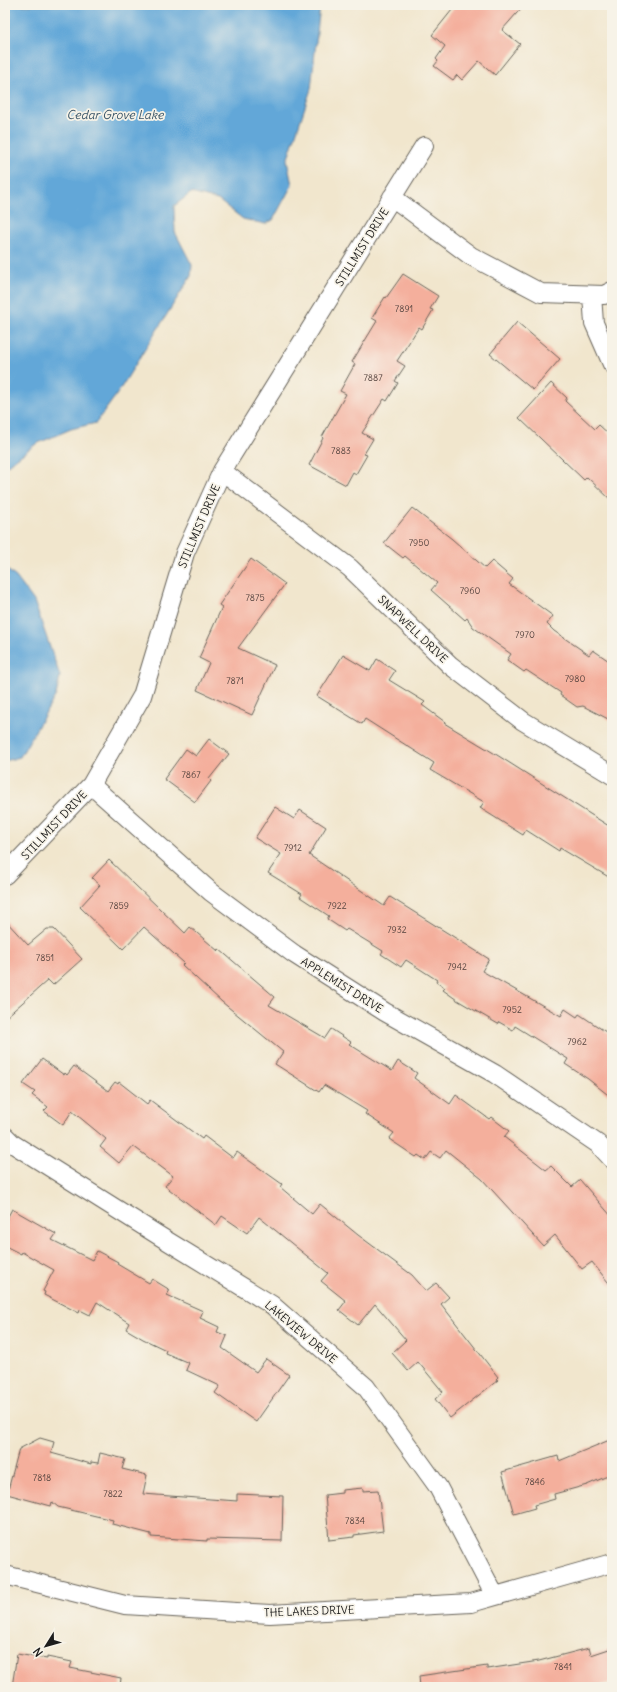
<svg xmlns="http://www.w3.org/2000/svg" width="617" height="1692" font-family="Delius,sans-serif">
<style>
.water{fill:#62a7d8;stroke:#3f627a}
.building{fill:#f4af9c}
.lines{fill:none;stroke-linecap:round;stroke-linejoin:round}
.street-casing{stroke:#67635a;stroke-width:20}
.street{stroke:#fff;stroke-width:18}
.labels{text-anchor:middle;dominant-baseline:central;stroke-width:3.5;stroke-linejoin:round;paint-order:stroke}
.number-label{font-size:9px;fill:#52413c}
.street-label{font-size:11px;fill:#1c1c1c;stroke:#f7f3e8}
.water-label{font-size:12px;font-style:italic;fill:#385467;stroke:#f7f3e8}
</style>
<rect width="100%" height="100%" fill="#f7f3e8"/>
<filter id="ink" filterUnits="userSpaceOnUse"><feTurbulence type="fractalNoise" baseFrequency=".025" numOctaves="2"/><feDisplacementMap in="SourceGraphic" scale="8" xChannelSelector="R" yChannelSelector="G"/><feConvolveMatrix kernelMatrix="1 2 1 2 8 2 1 2 1" color-interpolation-filters="sRGB"/></filter>
<filter id="wash" filterUnits="userSpaceOnUse"><feTurbulence type="fractalNoise" baseFrequency=".012" numOctaves="4" result="noise"/><feDisplacementMap in="SourceGraphic" scale="16" xChannelSelector="R" yChannelSelector="G"/><feGaussianBlur stdDeviation="0.9" result="paint"/><feColorMatrix in="noise" values="0 0 0 0 0 0 0 0 0 0 0 0 0 0 0 0 0 1.4 0 .05"/><feComposite in="paint" operator="in"/></filter>
<g filter="url(#wash)">
<rect width="100%" height="100%" fill="#f1e6cd"/>
<!-- water -->
<path class="water" d="M 5,5 L 320,5 L 311,89 L 287,161 L 292,185 L 273,220 L 265,224 L 243,219 L 218,200 L 191,193 L 174,206 L 175,232 L 192,265 L 191,276 L 117,394 L 96,423 L 71,429 L 36,444 L 5,467 Z
M 5,568 L 16,577 L 34,601 L 60,676 L 56,695 L 20,757 L 5,761 Z"/>
<g id="blocks">
<!-- building -->
<path class="building" d="M 456,5 L 524,5 L 502,30 L 520,44 L 495,75 L 479,61 L 462,80 L 457,75 L 453,80 L 434,66 L 438,61 L 436,59 L 445,46 L 432,35 Z
M 403,274 L 438,296 L 430,309 L 433,310 L 422,329 L 419,327 L 397,361 L 405,366 L 395,381 L 398,383 L 387,401 L 384,399 L 362,433 L 373,439 L 364,454 L 367,455 L 356,474 L 353,472 L 346,485 L 309,465 L 323,438 L 322,437 L 346,394 L 340,391 L 355,364 L 352,362 L 377,321 L 372,318 L 385,297 L 386,298 Z
M 517,322 L 560,359 L 533,390 L 490,354 Z
M 551,383 L 567,398 L 565,401 L 595,429 L 599,425 L 612,437 L 612,501 L 587,477 L 584,480 L 519,418 Z
M 412,508 L 452,539 L 485,568 L 492,561 L 513,579 L 509,584 L 553,616 L 547,624 L 554,631 L 589,655 L 593,650 L 612,663 L 612,721 L 583,706 L 577,707 L 560,695 L 561,693 L 526,670 L 524,672 L 507,660 L 511,654 L 473,627 L 467,618 L 465,620 L 431,590 L 437,583 L 405,556 L 403,558 L 384,543 Z
M 251,559 L 285,584 L 238,648 L 275,665 L 252,715 L 197,690 L 209,663 L 199,658 L 222,607 L 219,605 Z
M 343,655 L 370,671 L 377,659 L 395,671 L 389,680 L 425,702 L 422,705 L 445,722 L 444,723 L 497,755 L 612,828 L 612,879 L 560,848 L 559,851 L 526,830 L 523,835 L 480,808 L 484,802 L 430,770 L 434,763 L 365,719 L 362,724 L 317,696 Z
M 209,739 L 229,754 L 209,779 L 211,781 L 195,802 L 164,779 L 186,749 L 196,756 Z
M 275,807 L 294,819 L 300,810 L 326,827 L 309,855 L 384,906 L 390,897 L 489,959 L 482,971 L 561,1016 L 565,1009 L 577,1017 L 579,1014 L 612,1036 L 612,1098 L 588,1079 L 565,1064 L 568,1059 L 515,1026 L 513,1030 L 499,1022 L 498,1024 L 457,1000 L 443,990 L 445,988 L 436,982 L 437,980 L 406,960 L 401,967 L 381,954 L 383,951 L 347,929 L 345,931 L 327,919 L 329,916 L 300,897 L 302,894 L 268,873 L 281,854 L 255,838 Z
M 109,860 L 185,933 L 190,927 L 218,951 L 219,949 L 275,997 L 269,1005 L 325,1038 L 331,1029 L 351,1042 L 349,1044 L 392,1071 L 398,1061 L 417,1073 L 414,1078 L 450,1104 L 456,1095 L 489,1119 L 491,1117 L 509,1131 L 504,1137 L 546,1170 L 551,1166 L 572,1187 L 580,1180 L 612,1217 L 612,1287 L 592,1262 L 582,1269 L 555,1235 L 543,1246 L 482,1179 L 446,1150 L 440,1158 L 431,1152 L 425,1160 L 418,1155 L 416,1157 L 389,1139 L 394,1133 L 365,1114 L 367,1111 L 324,1085 L 319,1092 L 275,1064 L 283,1052 L 222,1002 L 182,965 L 184,963 L 144,927 L 123,949 L 80,907 L 100,885 L 92,878 Z
M 5,920 L 28,945 L 47,929 L 54,929 L 82,959 L 53,985 L 48,980 L 5,1018 Z
M 42,1059 L 64,1075 L 65,1073 L 67,1075 L 74,1066 L 108,1091 L 115,1082 L 118,1084 L 119,1082 L 147,1104 L 150,1100 L 202,1139 L 204,1136 L 233,1158 L 237,1152 L 282,1184 L 280,1187 L 312,1214 L 320,1204 L 358,1235 L 412,1275 L 426,1291 L 436,1283 L 449,1297 L 441,1304 L 498,1377 L 496,1379 L 498,1380 L 450,1418 L 435,1399 L 443,1392 L 418,1362 L 408,1371 L 392,1353 L 406,1340 L 375,1304 L 358,1325 L 339,1310 L 346,1301 L 321,1281 L 328,1273 L 259,1217 L 247,1233 L 222,1216 L 216,1225 L 165,1186 L 173,1176 L 133,1146 L 119,1163 L 100,1147 L 106,1139 L 72,1111 L 63,1125 L 44,1111 L 48,1107 L 32,1095 L 35,1092 L 23,1084 Z
M 12,1209 L 56,1234 L 52,1240 L 92,1260 L 97,1251 L 118,1262 L 117,1264 L 149,1283 L 152,1279 L 170,1290 L 167,1295 L 203,1311 L 200,1318 L 219,1327 L 217,1332 L 227,1336 L 222,1348 L 256,1372 L 266,1359 L 289,1375 L 256,1422 L 215,1393 L 220,1386 L 186,1370 L 189,1363 L 165,1353 L 166,1350 L 143,1339 L 126,1329 L 129,1323 L 97,1302 L 90,1315 L 80,1310 L 79,1313 L 44,1295 L 45,1292 L 43,1291 L 54,1270 L 22,1252 L 21,1254 L 5,1246 L 5,1222 Z
M 40,1438 L 54,1442 L 51,1453 L 91,1464 L 91,1462 L 98,1463 L 100,1453 L 125,1459 L 122,1469 L 147,1475 L 143,1494 L 237,1501 L 237,1494 L 283,1496 L 282,1541 L 207,1539 L 207,1541 L 151,1537 L 151,1534 L 112,1524 L 113,1520 L 58,1507 L 52,1502 L 51,1506 L 7,1494 L 19,1449 Z
M 612,1439 L 612,1474 L 587,1485 L 554,1494 L 555,1499 L 534,1505 L 535,1508 L 514,1514 L 502,1472 L 558,1456 L 559,1461 Z
M 363,1488 L 363,1491 L 378,1490 L 383,1531 L 354,1535 L 354,1537 L 329,1540 L 325,1495 L 342,1493 L 342,1490 Z
M 589,1648 L 591,1655 L 612,1648 L 612,1682 L 595,1687 L 420,1687 L 419,1676 L 487,1666 L 487,1669 L 539,1661 Z
M 17,1654 L 47,1659 L 47,1657 L 72,1662 L 70,1668 L 121,1678 L 120,1687 L 12,1687 Z"/>
</g>
</g>
<g filter="url(#ink)">
<use href="#blocks" fill-opacity="0" stroke="#67635a" stroke-width="1"/>
<g class="lines">
<defs>
<path id="street" d="M 392,197 L 471,256 L 541,293 L 604,295 L 612,291
M 592,295 L 594,323 L 612,364
M 222,471 L 350,568 L 450,665 L 523,721 L 612,775
M 91,785 L 211,892 L 294,954 L 385,1012 L 495,1074 L 598,1144 L 612,1159
M 5,875 L 91,785 L 142,696 L 185,553 L 222,471 L 424,146
M 5,1136 L 13,1144 L 161,1237 L 272,1305 L 366,1387 L 438,1487 L 495,1596
M 5,1575 L 125,1605 L 270,1614 L 471,1603 L 612,1563"/>
</defs>
<!-- street casing -->
<use href="#street" class="street-casing"/>
<!-- street -->
<use href="#street" class="street"/>
</g>
</g>
<g class="labels">
<!-- number labels -->
<g class="number-label">
<text x="404" y="308">7891</text>
<text x="373" y="377">7887</text>
<text x="341" y="450">7883</text>
<text x="419" y="542">7950</text>
<text x="470" y="590">7960</text>
<text x="255" y="597">7875</text>
<text x="525" y="634">7970</text>
<text x="575" y="678">7980</text>
<text x="235" y="680">7871</text>
<text x="191" y="774">7867</text>
<text x="293" y="847">7912</text>
<text x="119" y="905">7859</text>
<text x="337" y="905">7922</text>
<text x="397" y="929">7932</text>
<text x="45" y="957">7851</text>
<text x="457" y="966">7942</text>
<text x="512" y="1009">7952</text>
<text x="577" y="1041">7962</text>
<text x="42" y="1477">7818</text>
<text x="535" y="1481">7846</text>
<text x="113" y="1493">7822</text>
<text x="355" y="1520">7834</text>
<text x="563" y="1666">7841</text>
</g>
<!-- street labels -->
<g class="street-label">
<text transform="translate(362 247) rotate(-58)">STILLMIST DRIVE</text>
<text transform="translate(199 526) rotate(-67)">STILLMIST DRIVE</text>
<text transform="translate(413 629) rotate(44)">SNAPWELL DRIVE</text>
<text transform="translate(54 825) rotate(-47)">STILLMIST DRIVE</text>
<text transform="translate(342 985) rotate(32)">APPLEMIST DRIVE</text>
<text transform="translate(301 1332) rotate(40)">LAKEVIEW DRIVE</text>
<text transform="translate(309 1611) rotate(-2)">THE LAKES DRIVE</text>
</g>
<!-- water labels -->
<g class="water-label">
<text x="115" y="114">Cedar Grove Lake</text>
</g>
</g>
<!-- margin -->
<rect width="617" height="1692" fill="none" stroke="#f7f3e8" stroke-width="20"/>
<!-- north arrow -->
<g transform="translate(46 1646) rotate(233)" stroke="#f7f3e8" stroke-width="3" paint-order="stroke">
<path d="M0-3L7 15L0 10L-7 15Z" fill="#1c1c1c"/>
<text y="-6" font-size="11" font-weight="bold" text-anchor="middle" fill="#1c1c1c">N</text>
</g>
</svg>
